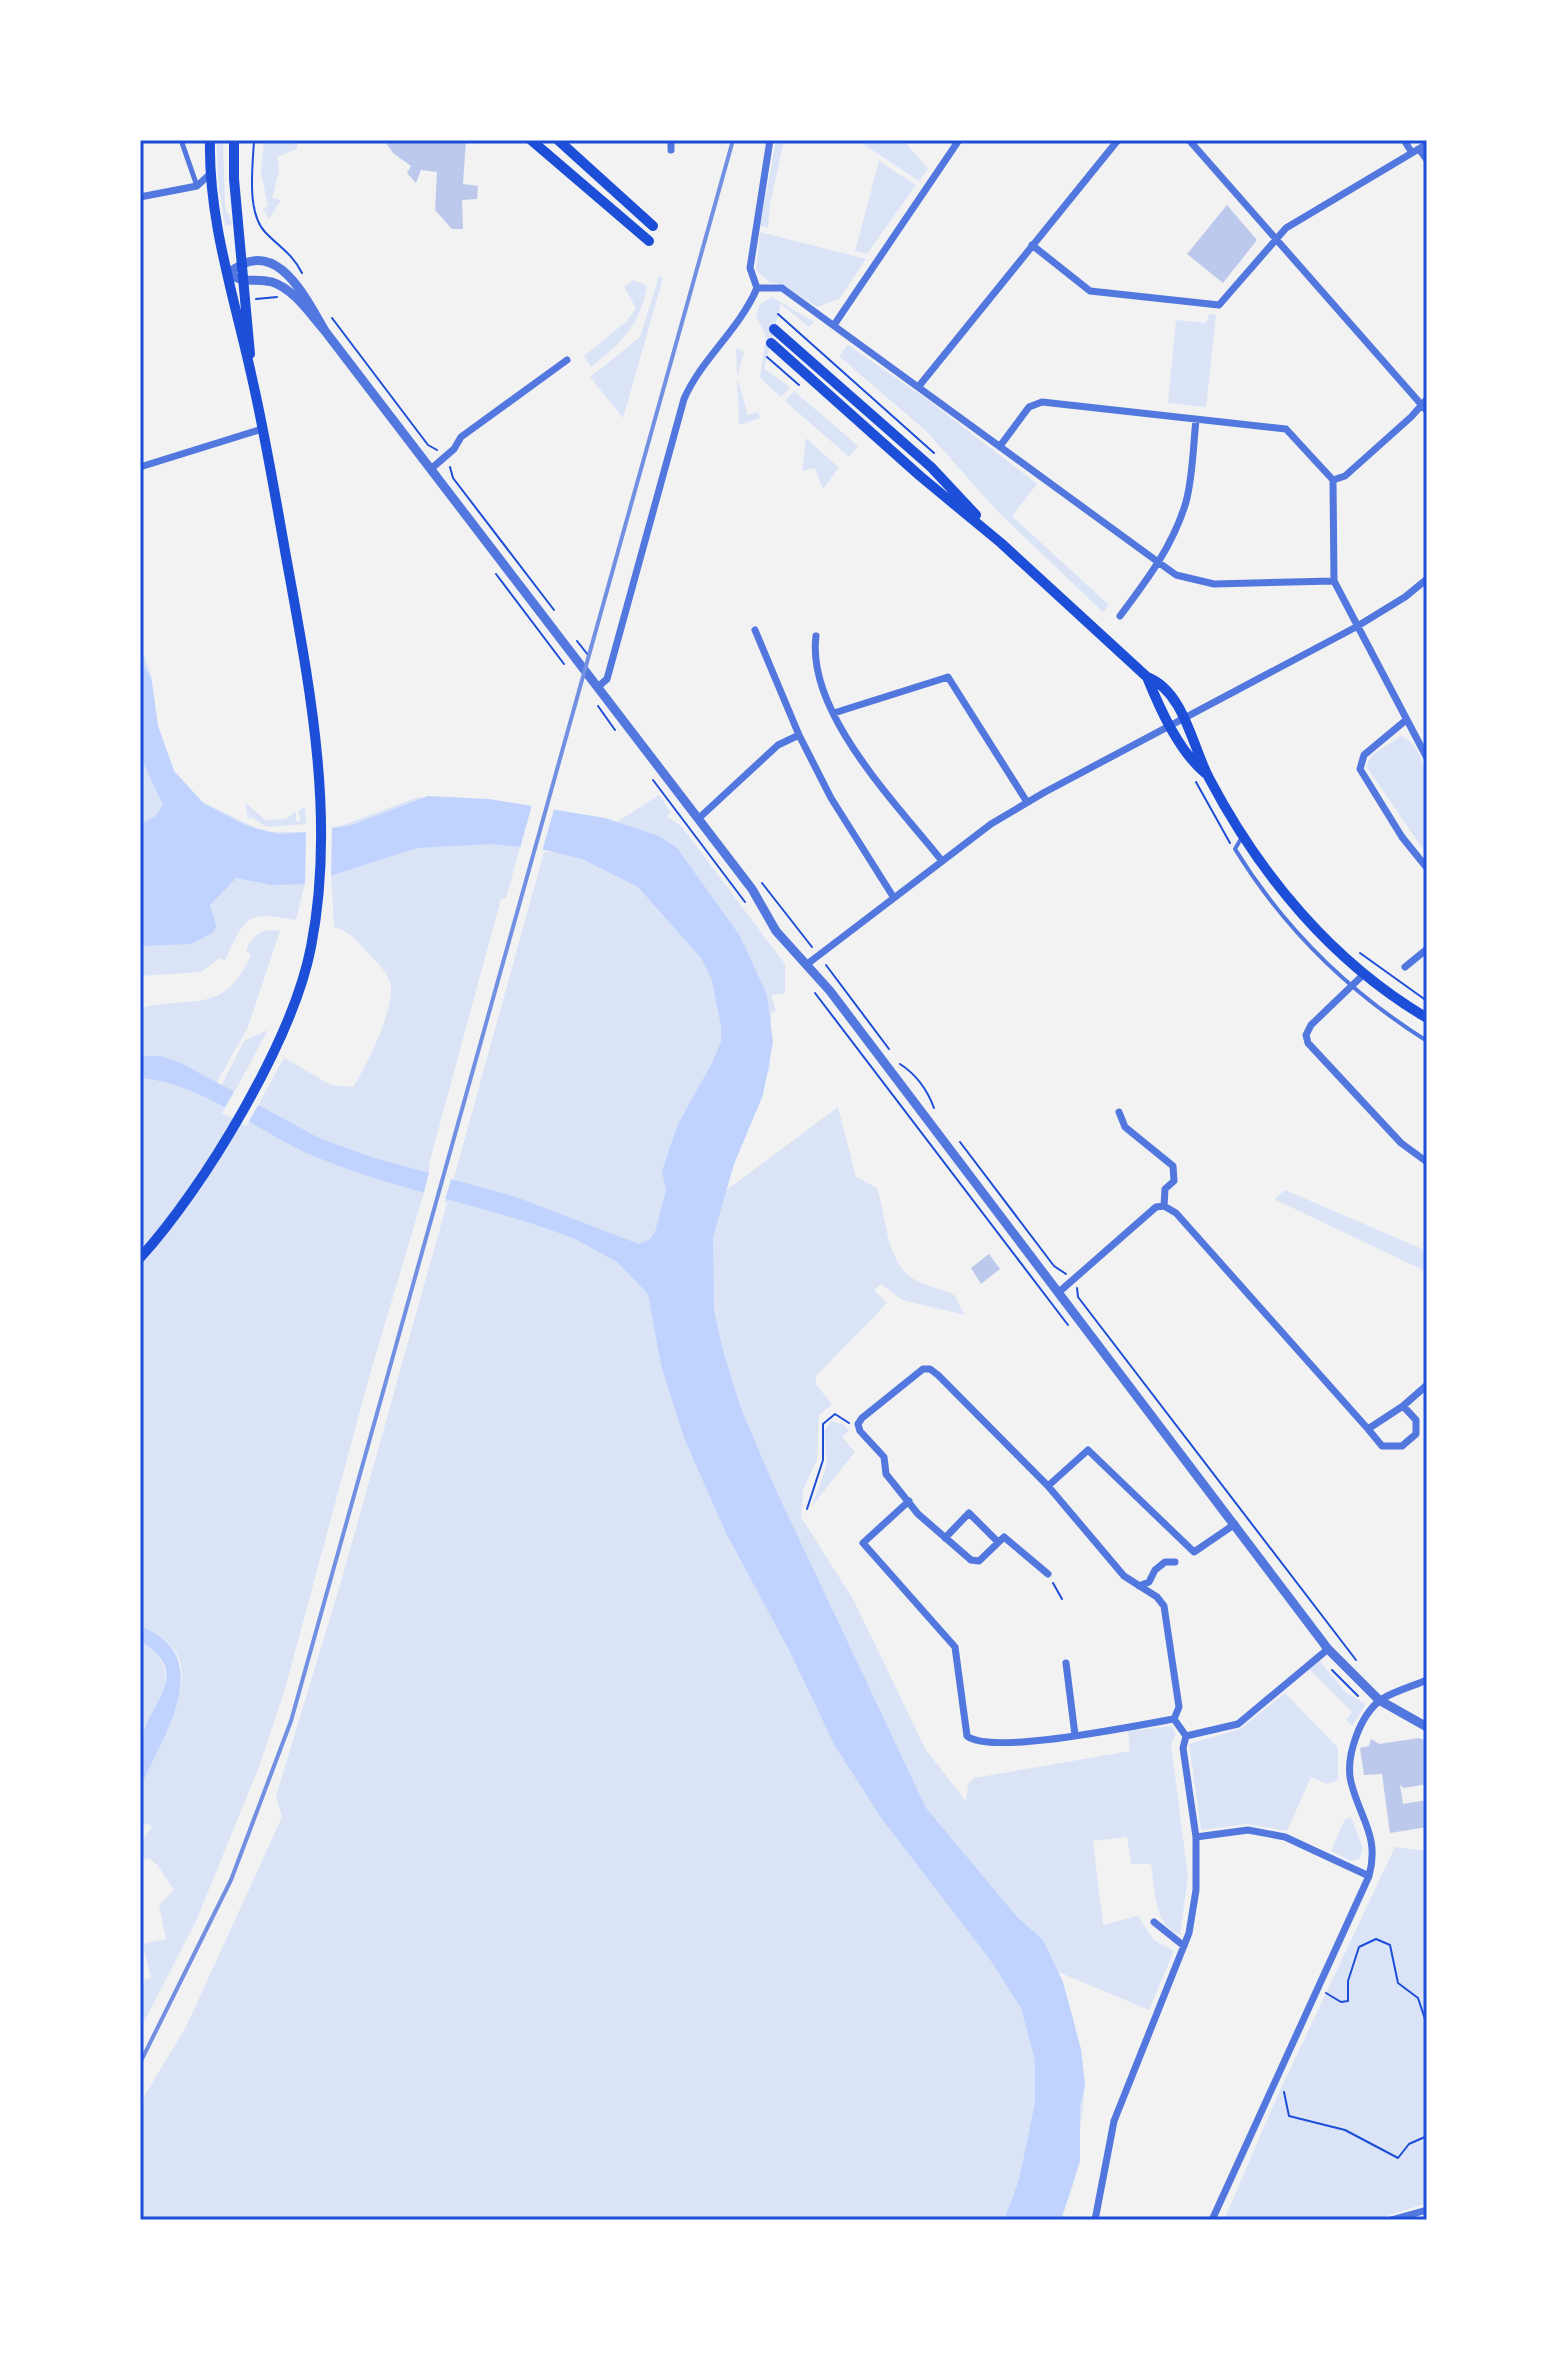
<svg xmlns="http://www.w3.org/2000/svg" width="1567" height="2360" font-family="Roboto,sans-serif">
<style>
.green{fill:#dbe4f7;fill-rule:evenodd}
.water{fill:#bfd3fe}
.pier{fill:#f2f2f2}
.building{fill:#bdc9ec}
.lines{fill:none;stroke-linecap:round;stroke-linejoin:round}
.path{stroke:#1d4ed8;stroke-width:2}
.service{stroke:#5277de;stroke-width:4}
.pedestrian{stroke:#5277de;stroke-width:5}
.minor{stroke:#5277de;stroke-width:7}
.tertiary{stroke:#5277de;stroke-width:9}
.secondary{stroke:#1d4ed8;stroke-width:10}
.rail{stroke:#7290e2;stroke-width:4}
.neatline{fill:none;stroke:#1d4ed8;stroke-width:3}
</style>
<rect width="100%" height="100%" fill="#f2f2f2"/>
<!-- green -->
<path class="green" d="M 216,140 L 223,140 L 225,207 L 233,224 L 225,226 L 219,189 Z
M 264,140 L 297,140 L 297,149 L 277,157 L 279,171 L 272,198 L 281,200 L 269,219 L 263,209 L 268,206 L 261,172 Z
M 776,140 L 784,140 L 770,204 L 768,228 L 760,226 Z
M 857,140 L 903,140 L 928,169 L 919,181 Z
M 879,161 L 916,185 L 867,254 L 855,251 Z
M 760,232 L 866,259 L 839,299 L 817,307 L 784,285 L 769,282 L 756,270 Z
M 659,276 L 663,278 L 623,418 L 590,377 L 640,337 Z
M 633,280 L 647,286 C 640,326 621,343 591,367 L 584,356 L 627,321 L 636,308 L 624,287 Z
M 772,297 L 814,322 L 809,327 L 781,304 L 764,369 L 790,387 L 781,397 L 760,378 L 766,336 L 756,316 L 760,304 Z
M 1209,314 L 1216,315 L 1206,407 L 1168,403 L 1176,320 L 1206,323 Z
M 848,345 L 928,400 L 1037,484 L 1012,516 L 1109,605 L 1103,612 L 998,512 L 926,431 L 839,356 Z
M 736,348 L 744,352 L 737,377 L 748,415 L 758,412 L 760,418 L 739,425 Z
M 794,391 L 858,446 L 849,457 L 785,401 Z
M 806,438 L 839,468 L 823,489 L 815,468 L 802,471 Z
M 140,643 L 152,678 L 158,726 L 174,771 L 204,803 L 265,832 L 310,832 L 343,825 L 418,797 L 617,822 L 659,795 L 671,812 L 667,816 L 682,827 L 785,964 L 785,993 L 771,995 L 776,1011 L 771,1014 L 770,1068 L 724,1192 L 838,1107 L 856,1177 L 877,1188 C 886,1216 886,1260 912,1278 C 924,1286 941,1288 954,1295 L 965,1315 L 902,1300 L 881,1284 L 874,1290 L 887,1303 L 816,1376 L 816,1384 L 832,1405 L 819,1415 L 817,1460 L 803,1490 L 801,1517 L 853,1599 L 926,1750 L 966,1801 L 968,1784 L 974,1778 L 1130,1751 L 1128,1731 L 1172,1726 L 1176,1735 L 1171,1744 L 1188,1877 L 1180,1935 C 1153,1924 1155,1889 1151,1864 L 1131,1864 L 1127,1837 L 1093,1841 L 1103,1925 L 1138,1916 L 1154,1940 L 1174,1951 L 1149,2010 L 1051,1969 L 1073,2018 L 1085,2084 L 1075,2179 L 1061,2220 L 140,2220 L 140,2103 L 186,2027 L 282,1817 L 276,1796 L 341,1582 L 447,1203 L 423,1196 L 370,1374 L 285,1689 L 259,1767 L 196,1921 L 140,2030 L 140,1981 L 151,1978 L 143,1944 L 166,1939 L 159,1905 L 174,1890 L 158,1866 L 149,1858 L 140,1860 L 140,1842 L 152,1827 L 147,1823 L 140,1831 C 140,1817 137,1800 141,1787 C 155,1733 226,1659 140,1626 L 140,1008 C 193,995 224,1016 251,955 L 246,950 C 256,933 260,928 280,931 L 248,1027 L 217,1082 L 221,1086 L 244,1041 L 268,1030 L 234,1093 L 258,1105 L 284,1058 L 331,1085 L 353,1087 C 366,1067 397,1005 390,982 C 387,971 375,961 368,953 C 356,940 350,932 334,927 L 331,876 L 305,884 L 296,920 C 246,911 246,916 225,960 L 220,958 L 201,972 L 140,976 ZM 520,848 L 569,853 L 544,852 L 453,1181 L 429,1174 L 429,1164 L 501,899 L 506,898 Z
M 1401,736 C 1437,752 1427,823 1427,855 L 1366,766 L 1372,755 Z
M 245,802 L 265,820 L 285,819 L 296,812 L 296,821 L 301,822 L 298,811 L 305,807 L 306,824 L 267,827 L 251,817 L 248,819 Z
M 1285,1190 L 1427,1251 L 1427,1272 L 1274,1199 Z
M 831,1421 L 843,1424 L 849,1431 L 842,1437 L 855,1452 L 812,1506 L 827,1464 L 824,1431 Z
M 140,1641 C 187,1670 159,1704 140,1742 Z
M 1319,1660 L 1345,1692 L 1366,1704 L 1352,1726 L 1346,1720 L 1352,1712 L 1309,1669 Z
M 1285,1693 L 1338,1748 L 1338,1780 L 1327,1784 L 1311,1777 L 1287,1831 L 1247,1824 L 1201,1830 L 1189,1744 L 1240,1729 Z
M 1351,1817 L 1363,1848 L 1359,1859 L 1351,1861 L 1331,1851 L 1345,1819 Z
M 1395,1847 L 1427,1851 L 1427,2203 L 1375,2220 L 1224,2220 L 1276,2099 Z"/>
<!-- water -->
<path class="water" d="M 140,659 L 151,678 L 158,726 L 174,771 L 203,803 L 247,826 L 279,834 L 310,832 L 352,825 L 428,796 L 489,799 L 605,818 L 659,836 L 677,848 L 740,936 L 767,995 L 773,1042 L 763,1095 L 734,1164 L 713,1237 L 714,1311 L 722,1347 L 740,1406 L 774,1486 L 926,1808 L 1017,1917 L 1043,1940 L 1063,1982 L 1081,2049 L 1085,2084 L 1080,2106 L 1080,2161 L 1061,2220 L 1004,2220 L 1019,2180 L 1035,2103 L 1035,2060 L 1021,2008 L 991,1961 L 882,1819 L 835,1746 L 789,1650 L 726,1533 L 684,1438 L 661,1365 L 648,1294 L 617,1262 L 577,1240 C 492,1206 400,1192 316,1157 C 258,1133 202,1082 140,1078 L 140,1056 L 161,1056 L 181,1063 L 319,1138 L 371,1157 L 516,1197 L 639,1244 L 650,1239 L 655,1232 L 666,1190 L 662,1171 L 678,1124 L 712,1063 L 721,1042 L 721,1026 L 712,980 L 702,959 L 638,887 L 582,859 L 541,849 L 491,844 L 417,848 L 305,884 L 271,885 L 236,878 L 210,905 L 216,926 L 213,933 L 191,944 L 140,946 L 140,825 L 156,816 L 163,805 L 140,756 Z
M 140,1626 C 219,1656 163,1736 140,1788 C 140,1774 138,1758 140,1744 C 147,1703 196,1675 140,1641 Z"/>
<!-- pier -->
<path class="pier" d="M 533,801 L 555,806 L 541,855 L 519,852 Z
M 332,824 L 331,880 L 305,888 L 306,828 Z
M 235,1090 L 260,1102 L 246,1126 L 222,1113 Z
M 430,1169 L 452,1176 L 444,1203 L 423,1196 Z"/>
<!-- building -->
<path class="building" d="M 384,140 L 466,140 L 463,184 L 478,186 L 477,199 L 462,200 L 463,229 L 452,229 L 435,210 L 437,172 L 421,170 L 416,183 L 407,173 L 411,166 L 393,153 Z
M 1227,205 L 1257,240 L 1223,283 L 1187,254 Z
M 989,1254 L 1000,1269 L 981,1284 L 971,1268 Z
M 1419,1738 L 1427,1741 L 1427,1784 L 1404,1788 L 1400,1785 L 1403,1804 L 1427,1800 L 1427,1827 L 1390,1833 L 1382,1774 L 1364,1775 L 1360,1748 L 1369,1746 L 1371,1739 L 1379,1744 Z"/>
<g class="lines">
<!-- path -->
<path class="path" d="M 254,140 C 253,165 246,212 265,232 C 278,246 293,254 302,273
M 256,299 L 277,297
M 778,314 L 934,453
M 332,318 L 428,445 L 437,450
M 767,357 L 799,385
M 450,467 L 453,478 L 554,610
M 496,574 L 564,664
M 577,641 L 588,655
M 598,706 L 615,730
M 653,780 L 745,902
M 1196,782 L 1230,843
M 762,883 L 812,947
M 1360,953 L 1427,1001
M 826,965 L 889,1049
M 815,993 L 1068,1325
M 900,1064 C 917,1075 927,1089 934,1108
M 960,1142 L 1054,1266 L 1066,1274
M 1077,1288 L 1078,1297 L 1356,1660
M 807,1509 L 823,1460 L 823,1424 L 835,1414 L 849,1423
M 1053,1583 L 1062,1599
M 1332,1670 L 1358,1696
M 1326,1993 L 1341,2002 L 1348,2001 L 1348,1981 L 1359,1947 L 1376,1939 L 1390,1945 L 1398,1983 L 1418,1998 L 1427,2025
M 1284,2092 L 1289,2116 L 1345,2130 L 1398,2158 L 1409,2144 L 1427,2136"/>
<!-- service -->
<path class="service" d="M 1242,837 L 1235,849 C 1283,927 1349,992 1427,1041"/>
<!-- pedestrian -->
<path class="pedestrian" d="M 181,140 L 197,186"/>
<!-- minor -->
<path class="minor" d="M 1189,140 L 1427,411
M 1404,140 L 1412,153
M 1419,149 L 1427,160
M 671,150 L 671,140
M 140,197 L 197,186 L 211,173
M 1032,245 L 1090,291 L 1219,305 L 1286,228 L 1427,144
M 757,288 L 782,288 L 1176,575 L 1214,584 L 1334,581
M 757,288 L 750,268 L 770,140
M 834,325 L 959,140
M 919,386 L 1118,140
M 1427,399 L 1411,417 L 1345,476 L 1333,480 L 1334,581 L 1427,758
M 1000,446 L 1029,407 L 1042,402 L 1286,429 L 1333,480
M 140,467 L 262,429
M 432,468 L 454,449 L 461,437 L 567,360
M 1120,616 C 1147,580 1173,546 1186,502 C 1193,476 1193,447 1196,420
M 755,630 L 799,735 L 831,798 L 894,898
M 816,636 C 806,713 897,804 942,861
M 599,686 L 607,679 L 684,399 C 702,358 739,330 757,288
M 834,713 L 948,677 L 1027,802
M 1406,720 L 1364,755 L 1360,769 L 1402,837 L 1427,868
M 698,819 L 778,745 L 799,735
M 806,965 L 991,824 L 1045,792 L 1356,627 L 1405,597 L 1427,579
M 1405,967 L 1427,949
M 1363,975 L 1311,1025 L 1306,1035 L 1308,1043 L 1401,1143 L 1427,1162
M 1119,1112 L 1125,1127 L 1173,1166 L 1174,1181 L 1165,1189 L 1164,1206
M 1164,1206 L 1176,1213 L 1368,1429
M 1059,1292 L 1156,1207 L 1164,1206
M 1403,1406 L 1416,1420 L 1416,1434 L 1402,1446 L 1382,1446 L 1368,1429 Z
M 1403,1406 L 1427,1385
M 1048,1486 L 1088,1450 L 1194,1552 L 1235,1524
M 909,1501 L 863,1543 L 955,1647 L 967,1736 C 992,1756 1137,1725 1174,1719
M 945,1538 L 969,1513 L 998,1542
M 1048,1574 L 1004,1537 L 979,1561 L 971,1560 L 918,1514 L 886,1474 L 884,1457 L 860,1431 L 858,1424 L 862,1418 L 923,1369 L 930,1369 L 938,1375 L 1048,1486 L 1124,1576 L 1157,1597 L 1164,1606 L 1179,1707 L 1174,1719 L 1186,1736
M 1139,1586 L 1149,1582 L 1155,1570 L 1165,1562 L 1175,1562
M 1066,1663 L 1075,1735
M 1186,1736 L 1238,1724 L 1328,1649
M 1196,1837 L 1248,1830 L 1285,1837 L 1369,1876
M 1154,1922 L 1184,1946
M 1095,2220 L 1114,2121 L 1189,1933 L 1196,1890 L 1196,1837 L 1183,1748 L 1186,1736
M 1212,2220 L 1369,1876 C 1380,1836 1360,1819 1351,1782 C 1345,1757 1360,1714 1382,1699 C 1395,1691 1413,1686 1427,1680
M 1391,2220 L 1427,2210"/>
<!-- tertiary -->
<path class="tertiary" d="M 325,331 C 304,295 275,233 228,274 C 249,285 253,277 272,282 C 294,289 310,314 325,331 L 752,889 L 776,931 L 830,991 L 1328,1649 L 1379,1700 L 1427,1727"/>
<!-- secondary -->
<path class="secondary" d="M 234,140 L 234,179 L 250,354
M 531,140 L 649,241
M 558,140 L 653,226
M 774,329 L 931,467 L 976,515
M 771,343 L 920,476 L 1001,543 L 1147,677 C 1184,691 1192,746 1209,778 C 1260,875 1332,962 1427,1018
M 1147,677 C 1160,709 1178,750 1205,773
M 140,1258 C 204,1188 293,1040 311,947 C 336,820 310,688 287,562 C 276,501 266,439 252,378 C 235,300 208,220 210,140"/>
<!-- rail -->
<path class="rail" d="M 140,2063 L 231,1880 L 291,1721 L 733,140"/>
</g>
<!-- border -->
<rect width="1567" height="2360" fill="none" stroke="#ffffff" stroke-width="284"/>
<rect x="142" y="142" width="1283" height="2076" class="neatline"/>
</svg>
